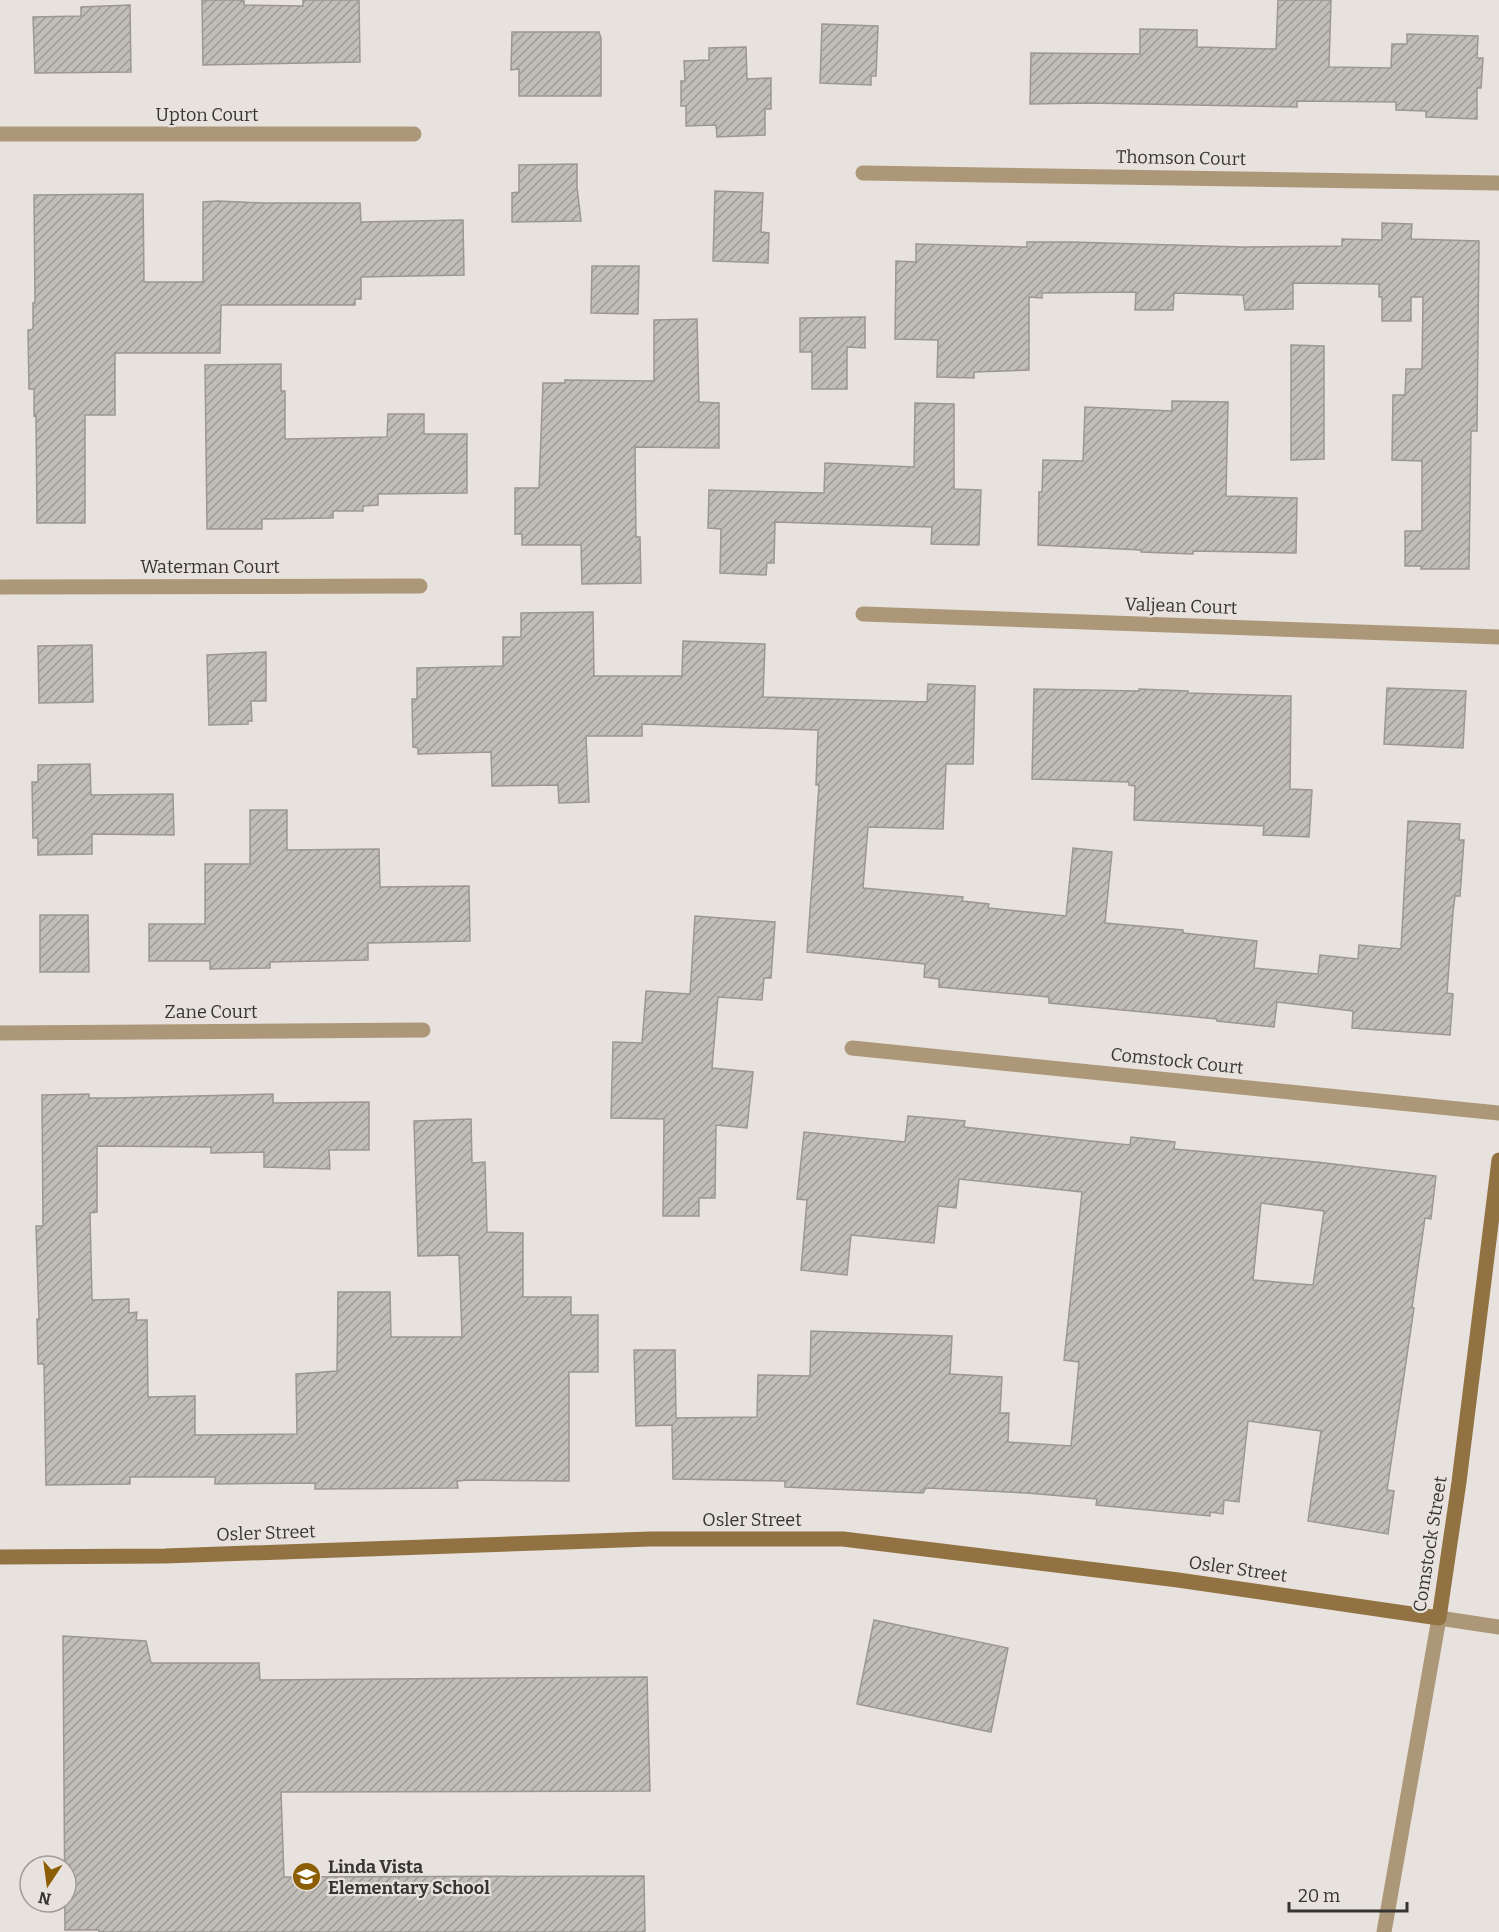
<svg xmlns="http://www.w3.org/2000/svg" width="1499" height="1932" font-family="Bitter,serif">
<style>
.building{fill:url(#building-hatch);stroke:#9b9792;stroke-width:1.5;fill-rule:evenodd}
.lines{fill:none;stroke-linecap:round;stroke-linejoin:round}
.street{stroke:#ad9779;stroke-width:15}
.secondary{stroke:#927243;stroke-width:15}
.labels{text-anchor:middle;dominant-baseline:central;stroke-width:4.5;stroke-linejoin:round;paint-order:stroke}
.street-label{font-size:18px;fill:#373533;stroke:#e7e2dd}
.poi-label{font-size:18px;font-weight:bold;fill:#373533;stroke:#e7e2dd;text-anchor:start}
</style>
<defs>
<pattern id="building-hatch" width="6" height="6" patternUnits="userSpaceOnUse" patternTransform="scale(1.5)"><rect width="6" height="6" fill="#c1bdb7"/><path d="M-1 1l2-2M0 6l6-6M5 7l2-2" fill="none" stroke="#9e9a95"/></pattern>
</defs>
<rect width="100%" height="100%" fill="#e7e2dd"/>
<!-- building -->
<path class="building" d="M 202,0 L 238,0 L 244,1 L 244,5 L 303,6 L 303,0 L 359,0 L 360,62 L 203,65 Z
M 1278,0 L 1331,0 L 1329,67 L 1391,68 L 1392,44 L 1407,44 L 1407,34 L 1478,36 L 1477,58 L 1483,58 L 1481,88 L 1477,88 L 1477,119 L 1426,117 L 1426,111 L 1396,110 L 1396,102 L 1297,101 L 1297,107 L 1090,103 L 1030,104 L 1031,53 L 1140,54 L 1140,29 L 1197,30 L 1197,47 L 1276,49 Z
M 130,5 L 131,72 L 35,73 L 33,17 L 81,16 L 81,7 Z
M 822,24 L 878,26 L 876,76 L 871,76 L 871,85 L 820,83 Z
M 512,32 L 599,32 L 601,38 L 601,96 L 519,96 L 519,69 L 511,70 Z
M 746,47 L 747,79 L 771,78 L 771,109 L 765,109 L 765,135 L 717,137 L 716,125 L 686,126 L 686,106 L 681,106 L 681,81 L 685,81 L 684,61 L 709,60 L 709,48 Z
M 577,164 L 577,187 L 581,221 L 512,222 L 512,193 L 519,192 L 519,165 Z
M 715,191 L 763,193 L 761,232 L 769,233 L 768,263 L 713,261 Z
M 143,194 L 144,282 L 203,282 L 203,202 L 218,201 L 263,203 L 360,203 L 361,222 L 463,220 L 464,275 L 361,277 L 361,299 L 355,299 L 355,305 L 221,305 L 220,353 L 115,353 L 115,415 L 85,415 L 85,523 L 37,523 L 36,415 L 34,416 L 34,389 L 29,389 L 28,330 L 33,329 L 33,303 L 35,303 L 34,195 Z
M 1382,223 L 1412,224 L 1411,239 L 1479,241 L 1477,431 L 1471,431 L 1469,569 L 1421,569 L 1421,566 L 1405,566 L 1405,531 L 1422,531 L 1422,461 L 1392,460 L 1393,395 L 1405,395 L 1406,369 L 1422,369 L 1423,297 L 1411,297 L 1411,321 L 1382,321 L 1382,297 L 1379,297 L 1379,284 L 1293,283 L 1293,309 L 1245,310 L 1243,295 L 1174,293 L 1173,310 L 1135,310 L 1136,292 L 1042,293 L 1042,298 L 1029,297 L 1029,370 L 974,372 L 974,378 L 937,377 L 938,340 L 895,339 L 896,261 L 916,262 L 916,244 L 1027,247 L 1027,242 L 1071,242 L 1243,247 L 1342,246 L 1342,239 L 1382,240 Z
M 592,266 L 639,266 L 638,314 L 591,313 Z
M 865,317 L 865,348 L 847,347 L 847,389 L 812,389 L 812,352 L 800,352 L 800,318 Z
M 697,319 L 699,402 L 719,403 L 719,448 L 635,447 L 636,537 L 640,537 L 641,583 L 582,584 L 581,545 L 522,545 L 522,534 L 515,534 L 515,488 L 539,488 L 543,383 L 565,383 L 565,380 L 654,381 L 654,320 Z
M 1291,345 L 1324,346 L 1324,459 L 1291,460 Z
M 281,364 L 281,391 L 285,391 L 285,439 L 387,437 L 388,414 L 424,414 L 424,434 L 467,434 L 467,493 L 378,494 L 378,505 L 363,506 L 363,511 L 333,511 L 333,518 L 262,519 L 262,529 L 207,529 L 205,365 Z
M 1172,401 L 1228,402 L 1226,496 L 1297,498 L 1296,553 L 1193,551 L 1193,554 L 1141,552 L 1141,550 L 1038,545 L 1039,492 L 1042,492 L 1043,460 L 1083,461 L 1085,407 L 1172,411 Z
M 915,403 L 954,404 L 954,489 L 981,490 L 979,545 L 931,544 L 932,527 L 775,522 L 774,563 L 767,563 L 766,575 L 720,573 L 721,529 L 708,528 L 709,490 L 824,493 L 825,463 L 914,467 Z
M 593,612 L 594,676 L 682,676 L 683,641 L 765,644 L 763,697 L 927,702 L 928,684 L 975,686 L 973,764 L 946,764 L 943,829 L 868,827 L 863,888 L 963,897 L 962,901 L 989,904 L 988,908 L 1066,916 L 1073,848 L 1112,852 L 1105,923 L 1183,930 L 1183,933 L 1257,941 L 1254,968 L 1318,974 L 1320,955 L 1358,959 L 1359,945 L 1401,949 L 1408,821 L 1460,824 L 1459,840 L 1464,840 L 1460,896 L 1455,896 L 1453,912 L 1447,993 L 1453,994 L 1450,1035 L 1352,1028 L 1353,1011 L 1277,1002 L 1274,1027 L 1217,1021 L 1217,1019 L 1049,1003 L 1049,997 L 939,987 L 939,979 L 924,977 L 925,964 L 807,952 L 819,785 L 816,785 L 818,730 L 642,724 L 642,736 L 586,736 L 589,802 L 559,803 L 558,785 L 492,786 L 491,752 L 418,754 L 418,748 L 413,747 L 412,699 L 417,699 L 417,668 L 503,666 L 503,637 L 521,637 L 521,613 Z
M 92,645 L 93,702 L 39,703 L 38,646 Z
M 266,652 L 266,701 L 251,701 L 252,721 L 248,721 L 248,724 L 209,725 L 207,655 Z
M 1387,688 L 1466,691 L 1463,748 L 1384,744 Z
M 1034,689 L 1139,691 L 1139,689 L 1188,691 L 1188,693 L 1291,696 L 1290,789 L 1312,790 L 1309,837 L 1263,835 L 1264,826 L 1134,820 L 1135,786 L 1129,785 L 1129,782 L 1032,779 Z
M 90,764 L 91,795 L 173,794 L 174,835 L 92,834 L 92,854 L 38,855 L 38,838 L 33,838 L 32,782 L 38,782 L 38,765 Z
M 250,810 L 287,810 L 287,850 L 379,849 L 380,887 L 469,886 L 470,941 L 368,943 L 368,960 L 270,962 L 270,968 L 210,969 L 210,961 L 149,961 L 149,924 L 205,924 L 205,864 L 250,864 Z
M 40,915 L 88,915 L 89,972 L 40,972 Z
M 695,916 L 775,922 L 771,978 L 764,978 L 762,1000 L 718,997 L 712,1068 L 753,1072 L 747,1128 L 716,1125 L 715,1198 L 699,1198 L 699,1216 L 663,1216 L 664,1119 L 611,1118 L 613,1042 L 642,1043 L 646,991 L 690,994 Z
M 89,1094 L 89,1098 L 114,1098 L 273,1094 L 273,1103 L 369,1102 L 369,1150 L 329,1150 L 330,1169 L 264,1167 L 264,1152 L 211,1153 L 211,1147 L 97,1146 L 97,1212 L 90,1213 L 92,1300 L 129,1299 L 129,1313 L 137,1312 L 136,1320 L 147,1320 L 148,1397 L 195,1396 L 195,1435 L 297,1434 L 296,1374 L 337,1371 L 338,1292 L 390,1292 L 391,1337 L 462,1337 L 459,1255 L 418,1256 L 414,1121 L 471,1119 L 472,1163 L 485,1162 L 487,1232 L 523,1233 L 523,1297 L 571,1297 L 571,1315 L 598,1315 L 598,1372 L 569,1372 L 569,1481 L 469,1480 L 457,1481 L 458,1488 L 315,1489 L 315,1483 L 215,1484 L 215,1477 L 130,1477 L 130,1484 L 46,1485 L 44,1364 L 38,1364 L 37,1319 L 39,1319 L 36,1226 L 43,1226 L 42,1095 Z
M 908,1116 L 965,1121 L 964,1127 L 1091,1141 L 1130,1145 L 1131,1137 L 1175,1142 L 1174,1149 L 1316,1162 L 1436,1176 L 1431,1219 L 1425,1218 L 1412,1308 L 1414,1308 L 1387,1490 L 1394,1491 L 1388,1534 L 1308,1521 L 1321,1431 L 1248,1421 L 1239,1502 L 1224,1500 L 1223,1514 L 1210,1512 L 1210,1516 L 1096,1505 L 1097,1499 L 1027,1493 L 926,1488 L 923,1493 L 785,1487 L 785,1481 L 673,1479 L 672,1425 L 636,1426 L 634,1350 L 675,1350 L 676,1418 L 757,1417 L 758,1375 L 810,1376 L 811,1331 L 952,1336 L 950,1374 L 1002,1377 L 1000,1413 L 1009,1413 L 1008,1442 L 1071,1446 L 1079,1362 L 1064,1360 L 1082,1192 L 959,1179 L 956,1208 L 938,1206 L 934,1243 L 851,1235 L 847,1275 L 801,1270 L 807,1200 L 797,1199 L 804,1132 L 905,1142 ZM 1261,1203 L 1324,1211 L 1313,1285 L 1253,1280 Z
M 874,1620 L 1008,1648 L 991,1732 L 857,1704 Z
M 63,1636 L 146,1641 L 151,1663 L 259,1663 L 260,1680 L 647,1677 L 650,1791 L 281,1792 L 284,1877 L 644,1876 L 645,1932 L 99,1932 L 99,1930 L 65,1930 Z"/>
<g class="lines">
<!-- street -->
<path class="street" d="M 0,134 L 414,134
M 863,173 L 1499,183
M 0,587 L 420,586
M 863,614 L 1499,637
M 0,1033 L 423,1030
M 852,1048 L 1499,1113
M 1384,1932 L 1439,1618 L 1499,1627"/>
<!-- secondary -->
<path class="secondary" d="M 0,1557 L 165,1556 L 650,1539 L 843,1539 L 1178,1580 L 1439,1618 L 1459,1482 L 1499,1160"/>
</g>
<!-- icons -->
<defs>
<symbol id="school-disc" viewBox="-11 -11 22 22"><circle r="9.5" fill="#8d5f05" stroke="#e7e2dd"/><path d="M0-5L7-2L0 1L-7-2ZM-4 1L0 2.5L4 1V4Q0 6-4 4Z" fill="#fff"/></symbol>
</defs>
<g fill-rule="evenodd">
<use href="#school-disc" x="290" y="1860" width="33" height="33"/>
</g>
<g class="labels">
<!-- street labels -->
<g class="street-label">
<text x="207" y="115">Upton Court</text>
<text transform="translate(1181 158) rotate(1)">Thomson Court</text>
<text x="210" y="567">Waterman Court</text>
<text transform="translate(1181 606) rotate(2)">Valjean Court</text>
<text x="211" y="1012">Zane Court</text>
<text transform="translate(1177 1061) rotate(6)">Comstock Court</text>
<text x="752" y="1520">Osler Street</text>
<text transform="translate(266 1533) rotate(-2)">Osler Street</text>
<text transform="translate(1430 1544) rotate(-81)">Comstock Street</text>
<text transform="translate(1238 1569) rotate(8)">Osler Street</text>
</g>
<!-- poi labels -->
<g class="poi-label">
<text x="328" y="1867">Linda Vista<tspan x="328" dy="21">Elementary School</tspan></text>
</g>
</g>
<!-- north arrow -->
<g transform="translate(48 1884) rotate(193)"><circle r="28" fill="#e7e2dd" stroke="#a19d99" stroke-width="1.5"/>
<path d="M0-4.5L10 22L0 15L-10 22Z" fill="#8d5f05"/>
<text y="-9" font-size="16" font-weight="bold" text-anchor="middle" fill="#373533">N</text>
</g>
<!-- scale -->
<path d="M1289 1902v9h118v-9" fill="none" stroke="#373533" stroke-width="3"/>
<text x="1298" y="1902" font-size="18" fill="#373533" stroke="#e7e2dd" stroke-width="4.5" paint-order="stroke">20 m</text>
</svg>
